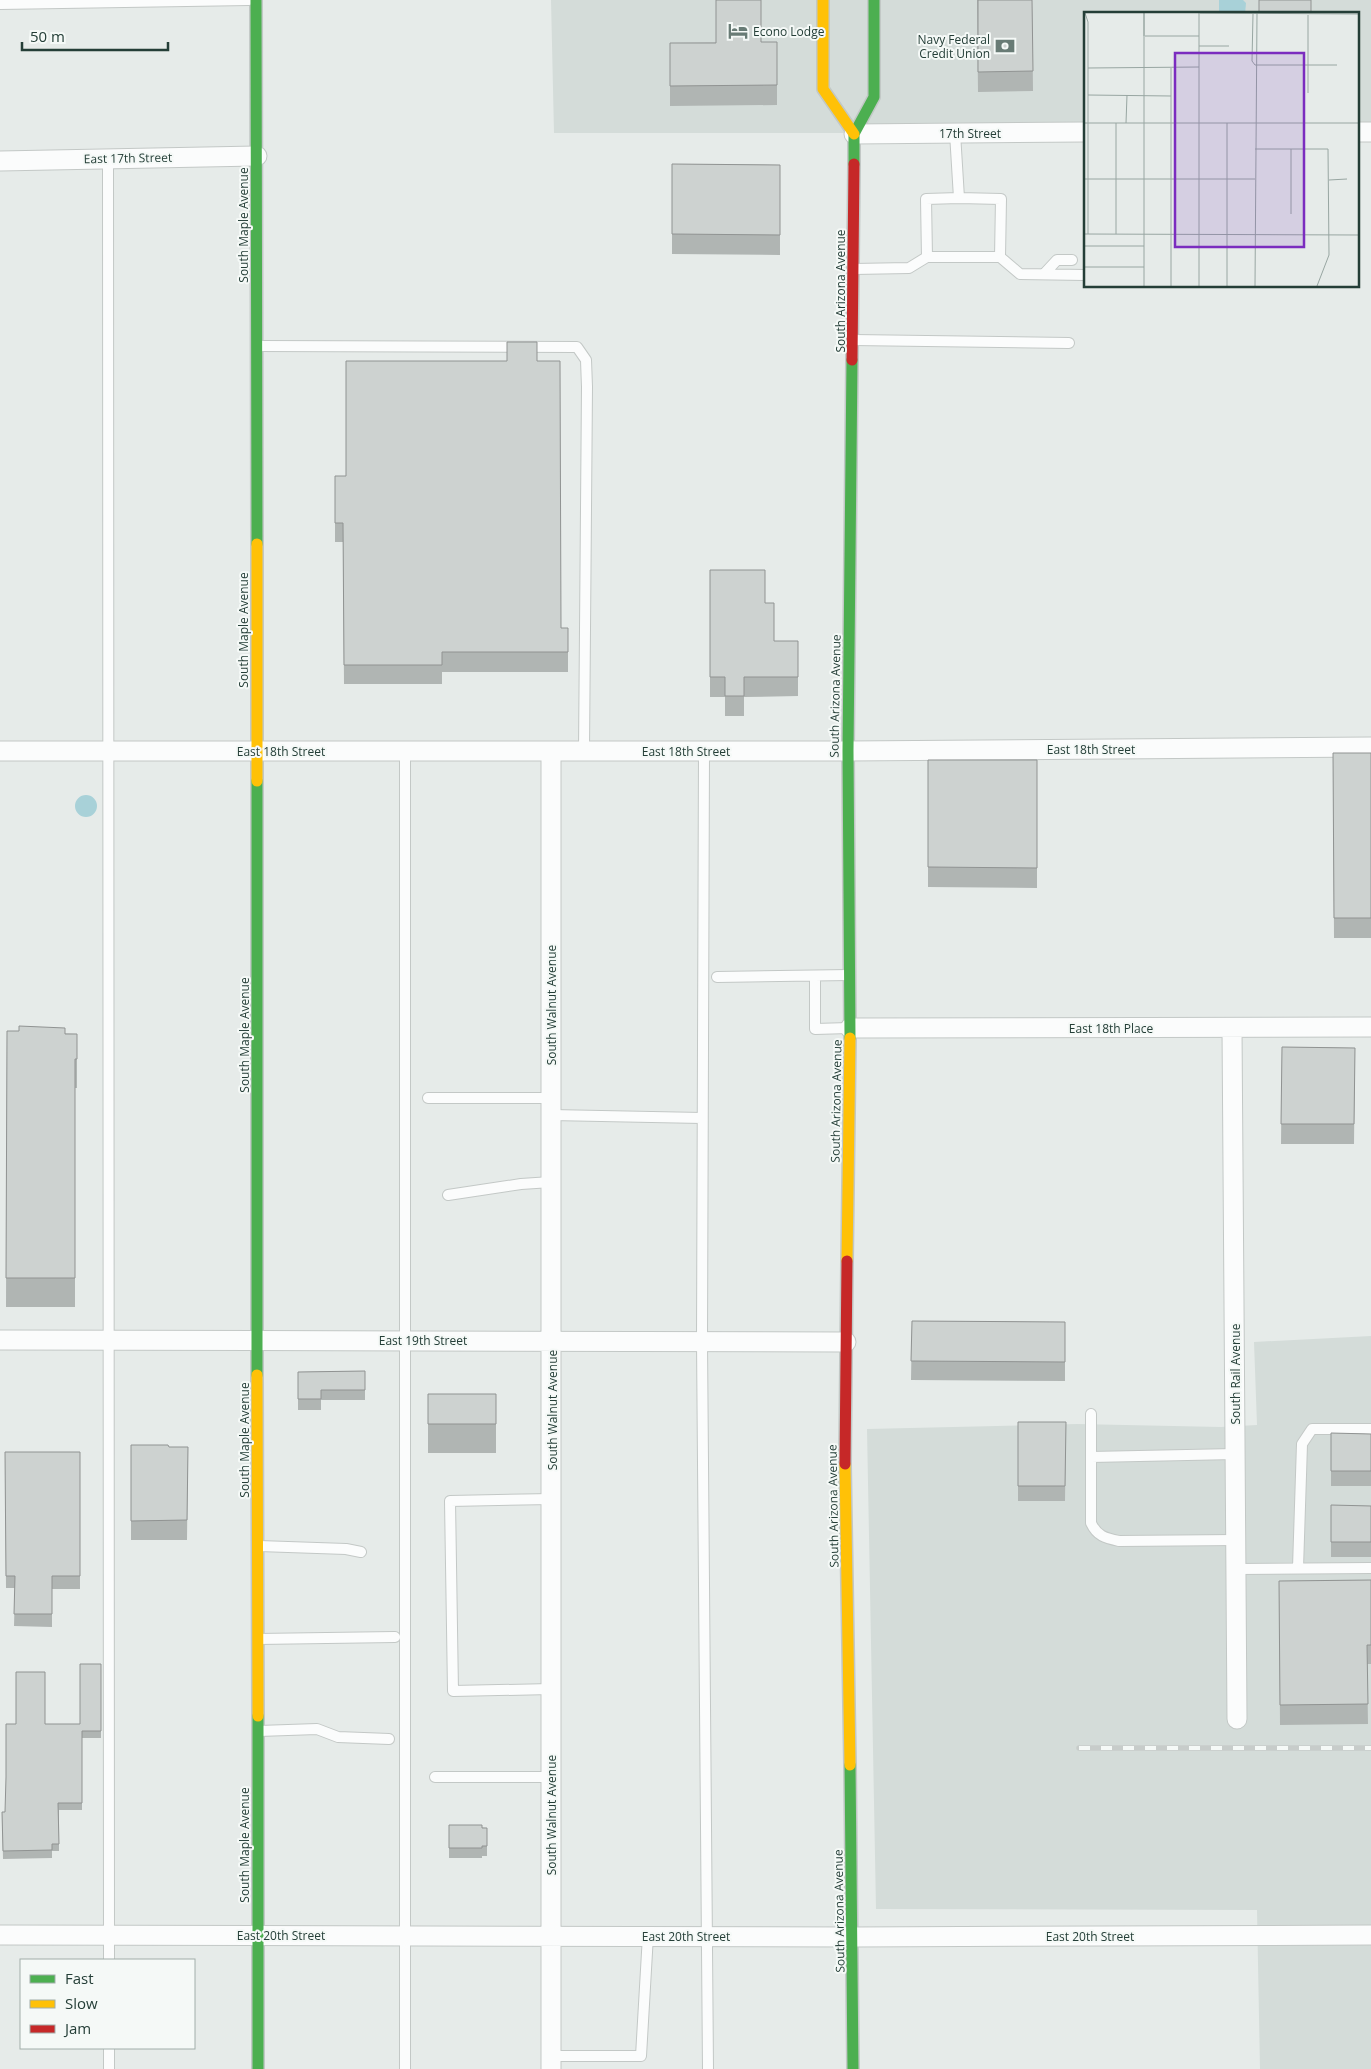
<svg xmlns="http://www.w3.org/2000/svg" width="1371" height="2069" font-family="'Open Sans',sans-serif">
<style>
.built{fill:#d4dcd9}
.water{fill:#a8d1d8}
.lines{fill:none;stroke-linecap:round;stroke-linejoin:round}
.lane-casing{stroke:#c3c8c6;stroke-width:12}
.street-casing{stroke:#c3c8c6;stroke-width:21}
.fast-casing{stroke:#c2c8c6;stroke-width:14}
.slow-casing{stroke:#c2c8c6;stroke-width:14}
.jam-casing{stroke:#c2c8c6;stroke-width:14}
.lane{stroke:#fbfcfc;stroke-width:10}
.street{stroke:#fbfcfc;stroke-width:19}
.fast{stroke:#4caf50;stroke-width:11}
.slow{stroke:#ffc107;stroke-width:11}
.jam{stroke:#c62828;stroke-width:11}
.rail-casing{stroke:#c7ccca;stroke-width:5.5}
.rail{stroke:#f5f9f7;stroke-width:4;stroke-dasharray:11;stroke-linecap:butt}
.wall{fill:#b0b5b3}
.building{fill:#cdd2d0;stroke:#909392}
.labels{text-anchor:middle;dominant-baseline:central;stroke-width:4;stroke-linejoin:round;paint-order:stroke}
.poi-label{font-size:12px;fill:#243e37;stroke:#f5f9f7;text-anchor:start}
.street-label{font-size:12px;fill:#243e37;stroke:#f5f9f7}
.inset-road{fill:none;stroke:#98a6a2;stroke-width:1}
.view{fill:#7b2cbf;fill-opacity:0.15;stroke:#7b2cbf;stroke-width:2.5}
.inset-edge{fill:none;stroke:#243e37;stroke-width:2.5}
</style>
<rect width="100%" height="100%" fill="#e6ebe9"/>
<!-- built -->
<path class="built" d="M 551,0 L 1371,0 L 1371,131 L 1357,132 L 1357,14 L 1085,14 L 1085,133 L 554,133 Z
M 1371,1336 L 1371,2069 L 1260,2069 L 1257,1910 L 876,1909 L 867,1429 L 1077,1424 L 1221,1427 L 1257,1425 L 1254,1342 Z"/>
<!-- water -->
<path class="water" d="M 1219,0 L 1243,0 L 1246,3 L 1245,14 L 1222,14 L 1219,11 Z
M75 806a11 11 0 1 1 22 0a11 11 0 1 1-22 0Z"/>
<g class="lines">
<defs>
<path id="lane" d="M 0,4 L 249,0
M 108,159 L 109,1960
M 927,257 L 926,199 L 959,198
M 1000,257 L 1020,274 L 1085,275
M 854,269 L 909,268 L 927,257 L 1000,257 L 1001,199 L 959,198 L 955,133
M 1044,274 L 1057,260 L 1072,260
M 853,340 L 1069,343
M 258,346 L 577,347 L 586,360 L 587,387 L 584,751
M 704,751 L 702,1342 L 708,2069
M 815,976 L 815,1029 L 849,1028
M 717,977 L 849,975
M 428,1098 L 551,1098
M 551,1115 L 702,1118
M 448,1195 L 521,1184 L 551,1182
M 1091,1414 L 1091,1523 C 1097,1536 1105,1538 1119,1541 L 1236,1540
M 1091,1457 L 1235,1454
M 259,1546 L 346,1549 L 361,1552
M 1298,1568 L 1302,1444 L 1312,1429 L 1371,1429
M 1237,1569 L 1371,1568
M 258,1639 L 395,1637
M 551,1689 L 453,1691 L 450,1501 L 552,1499
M 259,1731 L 317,1729 L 338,1737 L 389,1739
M 435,1777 L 551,1777
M 109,2048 L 109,2069
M 551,2056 L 641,2056 L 648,1935
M 405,2069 L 405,751"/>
<path id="street" d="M 1357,132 L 1371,132
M 854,134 L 1085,132
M 0,161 L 257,156
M 0,751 L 848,751 L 1371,747
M 551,751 L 551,2069
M 850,1028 L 1371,1027
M 1232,1028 L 1237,1719
M 0,1340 L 846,1342
M 0,1935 L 853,1937 L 1371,1935"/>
<path id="fast" d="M 256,0 L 257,544
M 854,164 L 854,134 L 874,97 L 874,0
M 257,781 L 257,1375
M 850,1038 L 848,751 L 852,360
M 258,1716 L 258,2069
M 850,1765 L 853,2069"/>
<path id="slow" d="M 823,0 L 823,89 L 854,134
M 257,544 L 257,781
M 847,1261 L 850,1038
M 257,1375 L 258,1716
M 845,1464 L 850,1765"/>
<path id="jam" d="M 852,360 L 854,164
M 845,1464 L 847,1261"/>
</defs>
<!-- lane casing -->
<use href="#lane" class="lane-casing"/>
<!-- street casing -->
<use href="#street" class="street-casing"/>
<!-- fast casing -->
<use href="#fast" class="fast-casing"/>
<!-- slow casing -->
<use href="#slow" class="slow-casing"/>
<!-- jam casing -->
<use href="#jam" class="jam-casing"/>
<!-- lane -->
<use href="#lane" class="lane"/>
<!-- street -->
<use href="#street" class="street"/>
<!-- fast -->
<use href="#fast" class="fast"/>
<!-- slow -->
<use href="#slow" class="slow"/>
<!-- jam -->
<use href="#jam" class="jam"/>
<defs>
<path id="rail" d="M 1079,1748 L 1371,1748"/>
</defs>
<!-- rail casing -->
<use href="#rail" class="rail-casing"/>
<!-- rail -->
<use href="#rail" class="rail"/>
</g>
<!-- wall -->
<path class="wall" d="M 977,0 L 1032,0 L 1033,91 L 978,92 Z
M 777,42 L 777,105 L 670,106 L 670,43 Z
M 672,164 L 780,165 L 780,255 L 672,254 Z
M 507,361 L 537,361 L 561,628 L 568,628 L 568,672 L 442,672 L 442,684 L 344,684 L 343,542 L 335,542 L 335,476 L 346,476 Z
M 710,570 L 765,603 L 774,641 L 798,641 L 798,696 L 744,697 L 744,716 L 725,716 L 725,697 L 710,697 Z
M 1333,753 L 1371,753 L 1371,938 L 1334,938 Z
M 928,760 L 1037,760 L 1037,888 L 928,887 Z
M 7,1031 L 77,1034 L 77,1088 L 75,1088 L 75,1307 L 6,1307 Z
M 1282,1047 L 1355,1048 L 1354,1144 L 1281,1144 Z
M 912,1321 L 1065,1322 L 1065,1381 L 911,1380 Z
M 365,1371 L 365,1400 L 321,1400 L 321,1410 L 298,1410 L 298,1372 Z
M 428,1394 L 496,1394 L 496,1453 L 428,1453 Z
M 1018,1422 L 1066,1422 L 1065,1501 L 1018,1501 Z
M 1331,1433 L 1371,1434 L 1371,1486 L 1331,1486 Z
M 131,1445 L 169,1447 L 188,1447 L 187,1540 L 131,1540 Z
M 5,1452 L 80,1452 L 80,1589 L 52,1589 L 52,1627 L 14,1626 L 15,1588 L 6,1588 Z
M 1331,1505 L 1371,1506 L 1371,1557 L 1331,1557 Z
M 1371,1580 L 1371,1664 L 1367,1664 L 1368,1724 L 1280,1725 L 1279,1581 Z
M 101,1664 L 101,1738 L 82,1738 L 82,1810 L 59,1810 L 59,1851 L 52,1851 L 52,1858 L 3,1859 L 2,1812 L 5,1812 L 45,1724 L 80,1724 Z
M 449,1825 L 487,1828 L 487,1856 L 482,1856 L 482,1858 L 449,1858 Z"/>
<!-- building -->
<path class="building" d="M 716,0 L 761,0 L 761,42 L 777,42 L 777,85 L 670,86 L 670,43 L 716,43 Z
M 978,0 L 1032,0 L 1033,71 L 978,72 Z
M 1259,0 L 1311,0 L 1311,14 L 1259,14 Z
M 672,164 L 780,165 L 780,235 L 672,234 Z
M 507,342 L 537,342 L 537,361 L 560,361 L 561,628 L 568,628 L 568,652 L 442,652 L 442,665 L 344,665 L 343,523 L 335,523 L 335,476 L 346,476 L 346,361 L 507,361 Z
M 710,570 L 765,570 L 765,603 L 774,603 L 774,641 L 798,641 L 798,677 L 744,677 L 744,696 L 725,696 L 725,677 L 710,677 Z
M 1333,753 L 1371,753 L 1371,918 L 1334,918 Z
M 928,760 L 1037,760 L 1037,868 L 928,867 Z
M 19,1026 L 65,1028 L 65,1034 L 77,1034 L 77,1059 L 75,1059 L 75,1278 L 6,1278 L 7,1031 L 19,1031 Z
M 1282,1047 L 1355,1048 L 1354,1124 L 1281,1124 Z
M 912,1321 L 1065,1322 L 1065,1362 L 911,1361 Z
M 365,1371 L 365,1390 L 321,1390 L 321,1399 L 298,1399 L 298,1372 Z
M 428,1394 L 496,1394 L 496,1424 L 428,1424 Z
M 1018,1422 L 1066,1422 L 1065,1486 L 1018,1486 Z
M 1331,1433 L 1371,1434 L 1371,1471 L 1331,1471 Z
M 131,1445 L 168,1445 L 169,1447 L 188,1447 L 187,1520 L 131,1521 Z
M 5,1452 L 80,1452 L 80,1576 L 52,1576 L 52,1614 L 14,1614 L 15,1576 L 6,1576 Z
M 1331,1505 L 1371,1506 L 1371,1542 L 1331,1542 Z
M 1371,1580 L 1371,1645 L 1367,1645 L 1368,1704 L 1280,1705 L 1279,1581 Z
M 80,1664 L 101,1664 L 101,1731 L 82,1731 L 82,1803 L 58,1803 L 59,1844 L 52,1844 L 52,1850 L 3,1851 L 2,1812 L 5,1812 L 6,1777 L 6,1724 L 16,1724 L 16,1672 L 45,1672 L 45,1724 L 80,1724 Z
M 449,1825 L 482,1825 L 482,1828 L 487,1828 L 487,1846 L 482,1846 L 482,1848 L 449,1848 Z"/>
<!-- icons -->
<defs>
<symbol id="hotel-bare" viewBox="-9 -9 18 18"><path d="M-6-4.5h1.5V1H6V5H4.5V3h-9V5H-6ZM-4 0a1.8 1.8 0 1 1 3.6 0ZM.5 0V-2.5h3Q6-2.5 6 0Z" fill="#687b75" stroke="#f5f9f7" stroke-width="2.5" paint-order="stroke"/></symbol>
<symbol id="bank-bare" viewBox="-9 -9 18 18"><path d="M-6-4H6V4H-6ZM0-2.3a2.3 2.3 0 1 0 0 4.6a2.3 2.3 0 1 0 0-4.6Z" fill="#687b75" stroke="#f5f9f7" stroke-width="2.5" paint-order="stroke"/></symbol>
</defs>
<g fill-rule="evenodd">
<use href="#hotel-bare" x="724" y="17" width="28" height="28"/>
<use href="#bank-bare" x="991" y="32" width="28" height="28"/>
</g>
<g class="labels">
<!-- poi labels -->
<g class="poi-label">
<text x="753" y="31">Econo Lodge</text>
<text x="990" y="39" text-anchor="end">Navy Federal<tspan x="990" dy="14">Credit Union</tspan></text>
</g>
<!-- street labels -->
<g class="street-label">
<text x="970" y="133">17th Street</text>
<text transform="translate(128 158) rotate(-1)">East 17th Street</text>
<text transform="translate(243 225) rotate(-90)">South Maple Avenue</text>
<text transform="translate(840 291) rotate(-90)">South Arizona Avenue</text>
<text transform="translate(243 630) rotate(-90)">South Maple Avenue</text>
<text transform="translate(835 696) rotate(-89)">South Arizona Avenue</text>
<text x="1091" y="749">East 18th Street</text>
<text x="281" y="751">East 18th Street</text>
<text x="686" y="751">East 18th Street</text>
<text transform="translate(551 1005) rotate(-90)">South Walnut Avenue</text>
<text x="1111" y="1028">East 18th Place</text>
<text transform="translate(244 1035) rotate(-90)">South Maple Avenue</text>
<text transform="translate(836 1101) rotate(-89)">South Arizona Avenue</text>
<text x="423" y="1340">East 19th Street</text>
<text transform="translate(1235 1374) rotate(-90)">South Rail Avenue</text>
<text transform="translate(552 1410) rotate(-90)">South Walnut Avenue</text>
<text transform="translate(244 1440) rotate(-90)">South Maple Avenue</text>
<text transform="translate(833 1506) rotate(-91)">South Arizona Avenue</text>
<text transform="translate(551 1815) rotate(-90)">South Walnut Avenue</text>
<text transform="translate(244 1845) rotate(-90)">South Maple Avenue</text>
<text transform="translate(839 1911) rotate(-91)">South Arizona Avenue</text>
<text x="281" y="1935">East 20th Street</text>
<text x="686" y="1936">East 20th Street</text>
<text x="1090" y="1936">East 20th Street</text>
</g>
</g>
<!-- overview -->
<g transform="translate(1084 12)">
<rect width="275" height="275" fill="#e6ebe9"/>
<path class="inset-road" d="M 1,1 L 4,10 L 4,222M 60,1 L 60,274M 60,1 L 60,24M 115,1 L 115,274M 116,1 L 275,2M 169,2 L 168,49 L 171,53M 224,3 L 224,81M 61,24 L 115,24M 115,34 L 145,34M 171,53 L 253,53M 4,56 L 115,55M 4,83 L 87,84M 0,111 L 275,111M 42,111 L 43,83M 143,111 L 143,274M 171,137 L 244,137 L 245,243 L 233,274M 207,137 L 207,202M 0,167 L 171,167M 245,168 L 263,167M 0,222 L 275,223M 32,222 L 32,111M 0,234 L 60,234M 0,255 L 60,255M 87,274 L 87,56M 171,274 L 173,1"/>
<path class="view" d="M 91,41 L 220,41 L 220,235 L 91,235 Z"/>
<rect width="275" height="275" class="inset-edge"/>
</g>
<!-- legend -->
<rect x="20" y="1959" width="175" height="90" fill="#f5f9f7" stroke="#a1aeaa"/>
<rect x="30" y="1975" width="25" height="8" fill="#4caf50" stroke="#a1aeaa"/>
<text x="65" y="1984" font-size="15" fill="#243e37">Fast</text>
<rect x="30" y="2000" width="25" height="8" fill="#ffc107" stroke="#a1aeaa"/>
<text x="65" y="2009" font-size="15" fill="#243e37">Slow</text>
<rect x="30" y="2025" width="25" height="8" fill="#c62828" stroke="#a1aeaa"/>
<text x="65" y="2034" font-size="15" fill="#243e37">Jam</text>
<!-- scale -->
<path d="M22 42v8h146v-8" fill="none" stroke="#243e37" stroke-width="2.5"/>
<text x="30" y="42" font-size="15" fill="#243e37" stroke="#f5f9f7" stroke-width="4" paint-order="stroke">50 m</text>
</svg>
